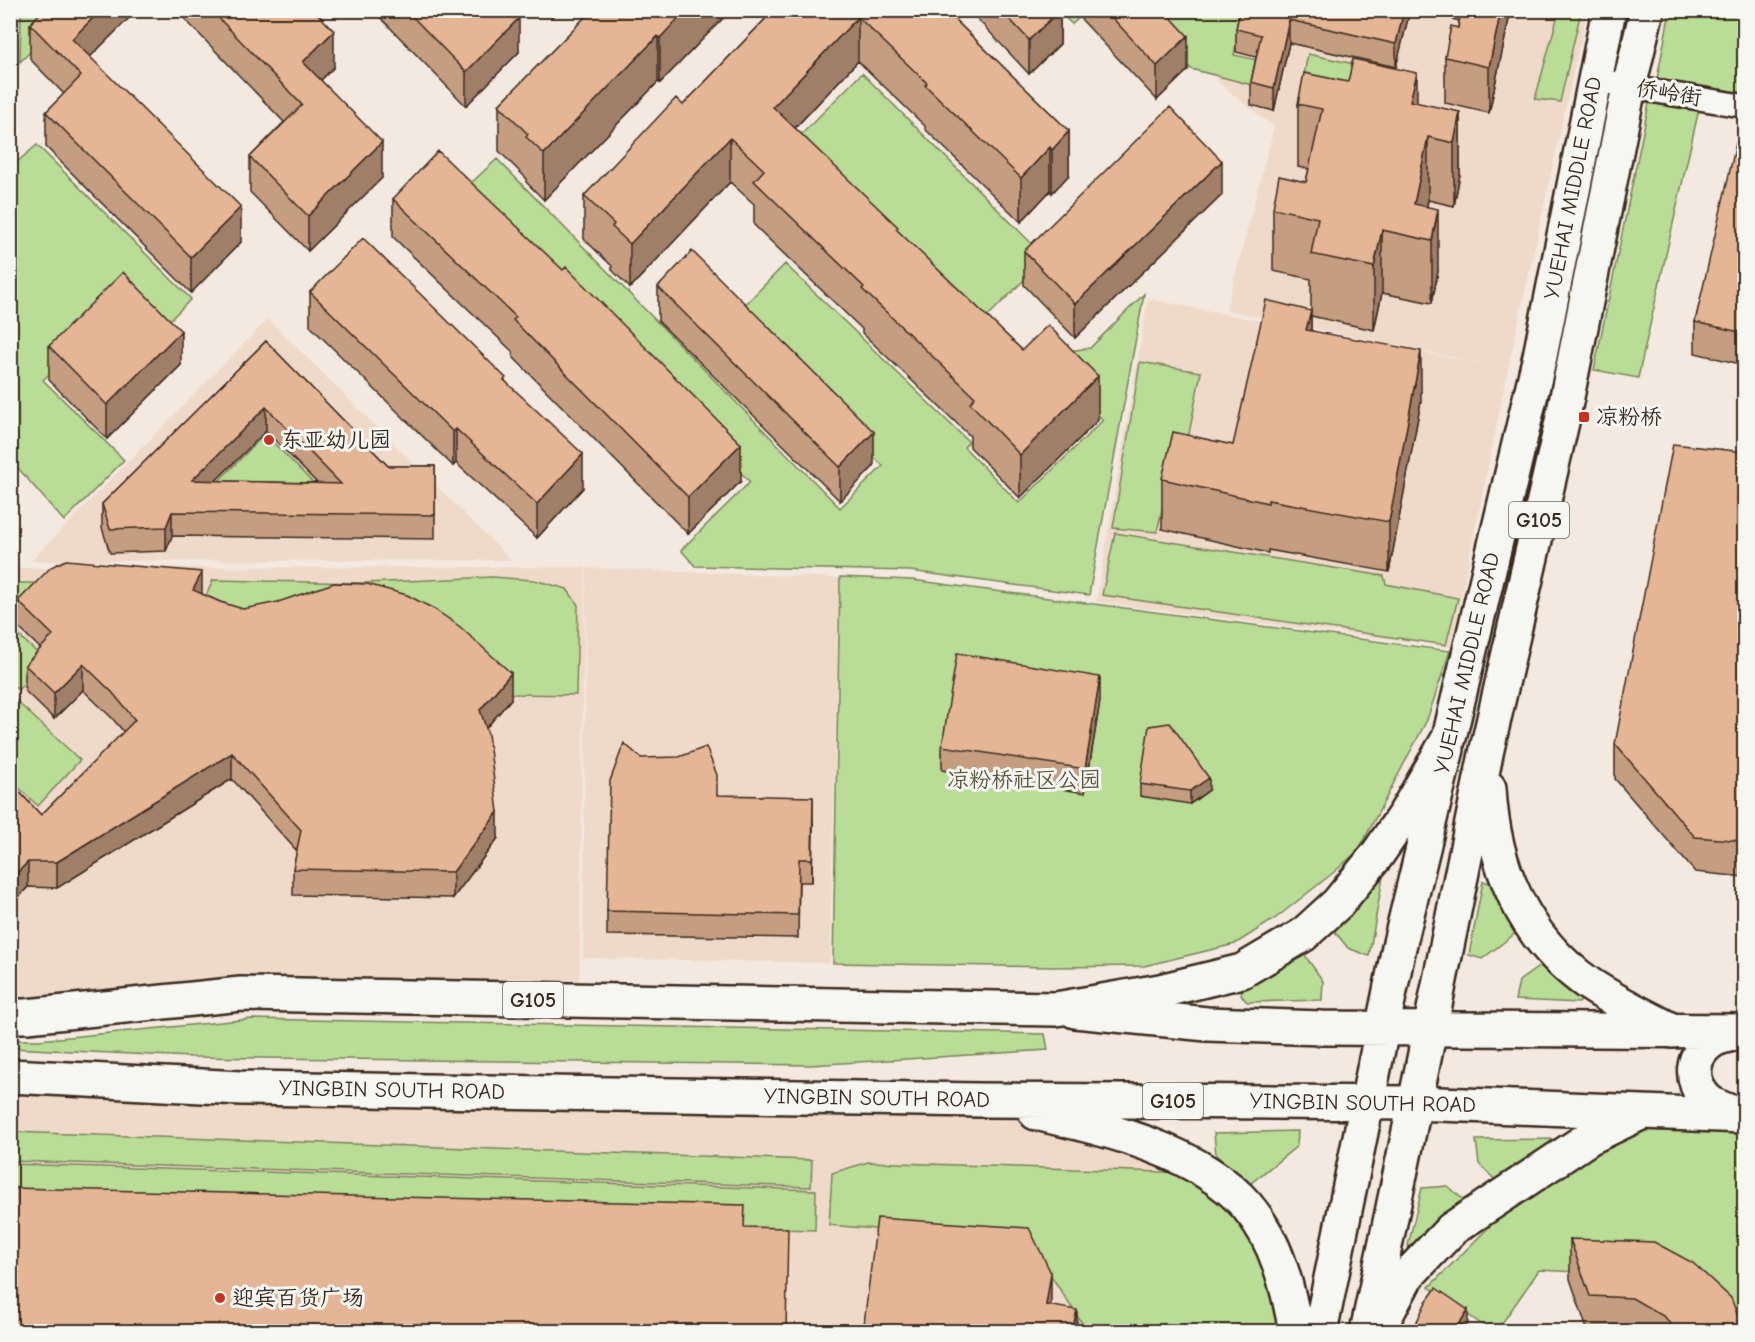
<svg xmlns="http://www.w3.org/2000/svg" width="1755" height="1342" font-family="'Comic Neue','LXGW WenKai TC',sans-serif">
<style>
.built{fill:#efdaca}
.green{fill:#b9dc96;stroke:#7a835a;stroke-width:1.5}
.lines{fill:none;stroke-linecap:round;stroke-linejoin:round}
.street-casing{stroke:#3b2a1e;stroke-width:27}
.primary-casing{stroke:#3b2a1e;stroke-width:38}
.highway-casing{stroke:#3b2a1e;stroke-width:38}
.street{stroke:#f6f6f2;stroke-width:22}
.primary{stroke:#f6f6f2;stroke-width:33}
.highway{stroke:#f6f6f2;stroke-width:33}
.wall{fill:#c59d81;stroke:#3b2a1e;stroke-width:1.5;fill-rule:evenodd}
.shaded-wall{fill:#a07f69;stroke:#3b2a1e;stroke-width:1.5}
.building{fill:#e5b696;stroke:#3b2a1e;stroke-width:1.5;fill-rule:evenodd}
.poi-dot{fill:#c8321e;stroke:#f6f6f2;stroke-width:2}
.labels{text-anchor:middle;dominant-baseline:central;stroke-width:6;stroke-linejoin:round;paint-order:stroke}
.shield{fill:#f6f6f2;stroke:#73675e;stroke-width:1.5}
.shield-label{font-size:21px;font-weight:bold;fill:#3b2a1e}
.street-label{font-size:22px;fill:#3b2a1e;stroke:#f6f6f2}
.poi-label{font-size:22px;fill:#3b2a1e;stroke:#f6f6f2;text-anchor:start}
.park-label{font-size:22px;fill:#5a563c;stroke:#f6f6f2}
</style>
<rect width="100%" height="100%" fill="#f3e9e0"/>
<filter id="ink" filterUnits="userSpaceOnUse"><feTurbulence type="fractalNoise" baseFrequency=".0167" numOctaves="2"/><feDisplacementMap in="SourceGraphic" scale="12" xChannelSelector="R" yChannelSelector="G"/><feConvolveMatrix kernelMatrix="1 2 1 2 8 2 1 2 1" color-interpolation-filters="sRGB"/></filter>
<g filter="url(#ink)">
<!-- built -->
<path class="built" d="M 1234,11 L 1587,11 L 1508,369 L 1451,647 L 1096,602 L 1148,299 L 1492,366 L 1226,310 L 1274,127 L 1217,82 Z
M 268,319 L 511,560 L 31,561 Z
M 585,567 L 579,1000 L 11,1015 L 11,568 Z
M 586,568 L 839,578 L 830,963 L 583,958 Z
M 11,1080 L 979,1100 L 1182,1159 L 1295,1331 L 11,1332 Z"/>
<!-- green -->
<path class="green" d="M 21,11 L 72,11 L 20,62 Z
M 1058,11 L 1087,11 L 1072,24 Z
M 1137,11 L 1243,11 L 1234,55 L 1257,60 L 1252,85 L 1191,69 Z
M 1559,11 L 1581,11 L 1560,102 L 1535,99 Z
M 1670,11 L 1744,11 L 1744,93 L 1657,79 Z
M 1308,54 L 1410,76 L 1298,106 Z
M 862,73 L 1046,258 L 970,334 L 786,150 Z
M 1650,98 L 1699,109 L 1638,378 L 1594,370 Z
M 37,145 L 191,299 L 156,334 L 123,302 L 43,380 L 124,460 L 64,521 L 11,460 L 10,168 Z
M 497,159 L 840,508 L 883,466 L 732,318 L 785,264 L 969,442 L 964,447 L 1019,503 L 1103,420 L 1039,355 L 1090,348 L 1144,294 L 1089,595 L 910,571 L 695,566 L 681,550 L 750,482 L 570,300 L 457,196 Z
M 1140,362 L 1201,372 L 1180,480 L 1169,478 L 1157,532 L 1113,528 Z
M 265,434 L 325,495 L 199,501 Z
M 1115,533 L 1384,576 L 1386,584 L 1458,598 L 1446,645 L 1102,595 Z
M 492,577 L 534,580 L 567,589 L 578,605 L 576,695 L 512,694 L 464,649 L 198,614 L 213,580 L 365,583 Z
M 840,577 L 912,580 L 1450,651 L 1427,720 L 1358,851 L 1333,873 L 1276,918 L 1235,944 L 1144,966 L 1051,967 L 833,963 Z
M 11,583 L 51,583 L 11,625 Z
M 10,627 L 46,661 L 18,690 L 11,683 Z
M 10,695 L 80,760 L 38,806 L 11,780 Z
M 1383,877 L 1369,956 L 1348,948 L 1332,928 L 1359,904 Z
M 1483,881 L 1493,884 L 1521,929 L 1482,959 L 1469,955 Z
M 1302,951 L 1323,981 L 1322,1000 L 1247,1002 L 1241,995 L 1243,984 Z
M 1547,961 L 1586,994 L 1579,1003 L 1515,1000 L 1519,981 Z
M 251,1019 L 1045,1034 L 1048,1050 L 810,1065 L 191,1057 L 11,1048 L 11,1040 L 39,1040 Z
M 1677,1116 L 1744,1120 L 1744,1331 L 1736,1331 L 1656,1276 L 1539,1270 L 1496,1332 L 1491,1331 L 1429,1287 L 1512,1204 L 1627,1131 Z
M 1298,1131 L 1297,1146 L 1250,1184 L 1216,1155 L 1214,1133 Z
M 11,1132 L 812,1160 L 811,1187 L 11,1161 Z
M 1561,1139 L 1498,1183 L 1479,1164 L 1476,1140 Z
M 868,1162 L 1193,1173 L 1259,1227 L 1292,1331 L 1087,1331 L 1029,1242 L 829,1225 L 832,1173 Z
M 11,1164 L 816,1190 L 815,1230 L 11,1209 Z
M 1448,1186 L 1467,1203 L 1417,1258 L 1408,1245 L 1422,1188 Z"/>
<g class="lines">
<defs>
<path id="street" d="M 1595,79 L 1629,87 L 1744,106"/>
<path id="primary" d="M 1075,1011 L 1207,1024 L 1322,1028 L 1744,1031
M 1737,1114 C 1726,1110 1715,1107 1707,1100 C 1688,1081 1691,1053 1714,1040 C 1721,1036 1730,1035 1737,1033
M 1378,1330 L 1407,1276 L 1452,1229 L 1589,1138 L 1643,1112
M 1320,1332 L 1399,947 L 1447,749
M 1367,1332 L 1415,1103 L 1744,1116"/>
<path id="highway" d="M 1489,788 C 1493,866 1523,938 1589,984 C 1616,1002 1645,1016 1673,1031
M 10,1016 L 27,1016 L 241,994 L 1056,1009 L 1160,991 L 1242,971 L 1303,935 L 1338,903 L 1377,855 L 1405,814 L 1449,738 L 1540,356 L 1609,10
M 10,1076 L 241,1088 L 979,1100 L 1415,1103 L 1487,749 L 1562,422 L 1629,87 L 1647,10
M 1036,1113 C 1105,1129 1199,1150 1247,1206 C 1277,1241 1288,1287 1296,1332"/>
</defs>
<!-- street casing -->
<use href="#street" class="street-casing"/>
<!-- primary casing -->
<use href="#primary" class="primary-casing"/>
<!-- highway casing -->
<use href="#highway" class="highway-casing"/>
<!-- street -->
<use href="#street" class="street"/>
<!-- primary -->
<use href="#primary" class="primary"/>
<!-- highway -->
<use href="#highway" class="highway"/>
</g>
<!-- wall -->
<path class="wall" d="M 137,10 L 90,57 L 241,242 L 191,293 L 46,147 L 46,112 L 64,94 L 30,59 L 30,24 Z
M 176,10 L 314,10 L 334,67 L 321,80 L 382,178 L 308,251 L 250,192 L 250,157 L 284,122 Z
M 373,10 L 512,10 L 519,52 L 466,106 Z
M 546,10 L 558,10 L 552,17 Z
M 592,10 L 731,10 L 660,83 L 658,82 L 544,200 L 526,182 L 526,178 L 499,151 L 499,105 Z
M 774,10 L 945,10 L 1069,131 L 1069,175 L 1052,193 L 1050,191 L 1021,222 L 925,129 L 925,126 L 858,61 L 795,128 L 898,232 L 1022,350 L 1098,420 L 1020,498 L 970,447 L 970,436 L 862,333 L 862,329 L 754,225 L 754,204 L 730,182 L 630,288 L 612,270 L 612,266 L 584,239 L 584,196 L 683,105 Z
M 969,10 L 1060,10 L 1060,44 L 1029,74 Z
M 1081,10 L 1164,10 L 1188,70 L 1157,100 L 1081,19 Z
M 1240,10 L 1410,10 L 1396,67 L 1289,43 L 1274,111 L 1251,105 L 1251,82 L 1256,57 L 1236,52 L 1236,29 Z
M 1452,10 L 1511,10 L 1489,113 L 1445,103 L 1445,57 L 1458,28 L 1459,21 L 1452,19 Z
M 1417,103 L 1460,112 L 1460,174 L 1454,206 L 1428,200 L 1427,206 L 1438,271 L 1432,303 L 1382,293 L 1374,330 L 1311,316 L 1311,330 L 1421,401 L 1389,572 L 1268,550 L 1268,553 L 1162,529 L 1162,479 L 1233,445 L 1311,311 L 1311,279 L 1273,271 L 1273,208 L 1306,182 L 1309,169 L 1298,167 L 1298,104 Z
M 1744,122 L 1744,365 L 1695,353 L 1695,322 Z
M 1222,195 L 1075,338 L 1024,285 L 1024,251 Z
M 393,199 L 741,481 L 688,534 L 513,357 L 513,352 L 393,237 Z
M 658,287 L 874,466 L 840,501 L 658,321 Z
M 310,292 L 506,382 L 583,488 L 537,538 L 456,463 L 453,466 L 310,326 Z
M 266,341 L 388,466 L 435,466 L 435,539 L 172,536 L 166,551 L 110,553 L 102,528 L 102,504 ZM 266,431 L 317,483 L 215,481 Z
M 49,346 L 181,365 L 107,439 L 49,380 Z
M 1744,452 L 1744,877 L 1695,872 L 1615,779 L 1615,744 Z
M 202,594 L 220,602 L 511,699 L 486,728 L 498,838 L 453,898 L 293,895 L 293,869 L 297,851 L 232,779 L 57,888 L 28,887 L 12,904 L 10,904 L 10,782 L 41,815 L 124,732 L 112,718 L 83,690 L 54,719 L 25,691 L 25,665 L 41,649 L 18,627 L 18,601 Z
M 1100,701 L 1085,793 L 942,770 L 942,746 Z
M 641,758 L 717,795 L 813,820 L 812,882 L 799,882 L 798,938 L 607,935 L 607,911 Z
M 1140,784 L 1209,790 L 1190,804 L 1140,796 Z
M 1570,1239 L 1744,1332 L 1588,1332 L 1570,1279 Z"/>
<!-- shaded-wall -->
<path class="shaded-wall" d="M 101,10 L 137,10 L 76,71 L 72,39 Z
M 552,10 L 558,10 L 552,17 Z
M 686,10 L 731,10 L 660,83 L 660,38 Z
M 1060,10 L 1060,44 L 1029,74 L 1029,40 Z
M 1404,10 L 1410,10 L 1396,67 L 1396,44 Z
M 1501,10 L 1511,10 L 1489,113 L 1489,67 Z
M 858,17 L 858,61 L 773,151 L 773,107 Z
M 519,18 L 519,52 L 466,106 L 466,72 Z
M 1289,20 L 1289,43 L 1274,111 L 1274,88 Z
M 334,31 L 334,67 L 303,98 L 303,62 Z
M 658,36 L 658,82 L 544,200 L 544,154 Z
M 1188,36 L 1188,70 L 1157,100 L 1157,66 Z
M 1417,73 L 1417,136 L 1410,101 Z
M 1460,112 L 1460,174 L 1454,206 L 1454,143 Z
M 1069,131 L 1069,175 L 1052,193 L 1052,150 Z
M 1428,137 L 1428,200 L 1420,238 L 1414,204 Z
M 730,138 L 730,182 L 630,288 L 630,244 Z
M 382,142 L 382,178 L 308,251 L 308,216 Z
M 1050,147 L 1050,191 L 1021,222 L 1021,178 Z
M 1222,161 L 1222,195 L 1075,338 L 1075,304 Z
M 241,207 L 241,242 L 191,293 L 191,257 Z
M 1438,209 L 1438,271 L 1432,303 L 1432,241 Z
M 1382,230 L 1382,293 L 1374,330 L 1374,267 Z
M 1311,311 L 1311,361 L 1306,330 Z
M 181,331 L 181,365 L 107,439 L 107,405 Z
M 1421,351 L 1421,401 L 1389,572 L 1389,522 Z
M 1098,376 L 1098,420 L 1020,498 L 1020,455 Z
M 266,407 L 266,431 L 192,504 L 192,480 Z
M 456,429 L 456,463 L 453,466 L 453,432 Z
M 874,432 L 874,466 L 840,501 L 840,467 Z
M 741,444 L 741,481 L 688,534 L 688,497 Z
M 583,454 L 583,488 L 537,538 L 537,504 Z
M 172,512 L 172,536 L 166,551 L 166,527 Z
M 202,572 L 202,598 L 193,590 Z
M 83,664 L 83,690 L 54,719 L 54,693 Z
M 511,673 L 511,699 L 480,735 L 480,710 Z
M 1100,677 L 1100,701 L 1085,793 L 1085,769 Z
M 232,753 L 232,779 L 57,888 L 57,862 Z
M 1209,778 L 1209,790 L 1190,804 L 1190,791 Z
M 813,797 L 813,820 L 812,882 L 812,859 Z
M 498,812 L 498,838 L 453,898 L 453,872 Z
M 28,862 L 28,887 L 12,904 L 12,878 Z
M 1051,1273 L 1051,1309 L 1046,1305 Z
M 1077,1310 L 1077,1332 L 1073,1327 Z
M 1468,1310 L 1468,1323 L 1462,1332 L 1456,1332 L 1459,1324 Z"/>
<!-- building -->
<path class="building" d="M 43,10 L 101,10 L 72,39 L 241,207 L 191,257 L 46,112 L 81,76 L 30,24 Z
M 211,10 L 314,10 L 334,31 L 303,62 L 382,142 L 308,216 L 250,157 L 302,105 Z
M 406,10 L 512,10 L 519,18 L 466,72 Z
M 592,10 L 686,10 L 660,38 L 658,36 L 544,154 L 526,137 L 528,134 L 499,105 Z
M 774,10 L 945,10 L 1069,131 L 1052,150 L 1050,147 L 1021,178 L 925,85 L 927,83 L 858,17 L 773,107 L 898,227 L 896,229 L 1022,350 L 1048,325 L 1098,376 L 1020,455 L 970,403 L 975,397 L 862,289 L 864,287 L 754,181 L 764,170 L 730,138 L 630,244 L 612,227 L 614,224 L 584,196 L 676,98 L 683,105 Z
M 1001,10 L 1060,10 L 1029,40 Z
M 1105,10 L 1164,10 L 1188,36 L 1157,66 Z
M 1240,10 L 1404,10 L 1396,44 L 1289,20 L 1274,88 L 1251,82 L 1261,35 L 1236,29 Z
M 1461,10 L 1501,10 L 1489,67 L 1445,57 L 1451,26 L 1458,28 Z
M 1353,59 L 1417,73 L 1410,101 L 1460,112 L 1454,143 L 1428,137 L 1414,204 L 1438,209 L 1432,241 L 1382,230 L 1374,267 L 1311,254 L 1318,218 L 1273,208 L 1279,176 L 1306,182 L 1322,109 L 1298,104 L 1304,73 L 1348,82 Z
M 1170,107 L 1222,161 L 1075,304 L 1024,251 Z
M 1741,122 L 1744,122 L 1744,333 L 1695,322 Z
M 438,151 L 563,270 L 566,267 L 741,444 L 688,497 L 513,320 L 516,317 L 393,199 Z
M 363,238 L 506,378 L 504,380 L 583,454 L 537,504 L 456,429 L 453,432 L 310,292 Z
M 692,251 L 874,432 L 840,467 L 658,287 Z
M 123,272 L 181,331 L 107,405 L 49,346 Z
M 1266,300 L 1311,311 L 1306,330 L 1421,351 L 1389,522 L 1268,500 L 1268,503 L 1162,479 L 1173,432 L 1233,445 Z
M 266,341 L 388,466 L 435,466 L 435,515 L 172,512 L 166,527 L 110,529 L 102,504 ZM 266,407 L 341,484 L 192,480 Z
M 1673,444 L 1744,452 L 1744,841 L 1695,837 L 1615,744 Z
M 66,560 L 202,572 L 193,590 L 220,602 L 243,609 L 278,602 L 334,583 L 367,584 L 407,595 L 434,609 L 459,626 L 511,673 L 480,710 L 488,734 L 498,812 L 453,872 L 293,869 L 301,830 L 232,753 L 57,862 L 28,862 L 12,878 L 10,878 L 10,782 L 41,815 L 135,720 L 112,692 L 83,664 L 54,693 L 25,665 L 53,635 L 18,601 L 51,567 Z
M 957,653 L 1100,677 L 1085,769 L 942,746 Z
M 1170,723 L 1209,778 L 1190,791 L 1140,784 L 1149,726 Z
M 624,743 L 641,758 L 679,757 L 706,747 L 717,775 L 717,795 L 813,797 L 812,859 L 799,859 L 798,915 L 607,911 L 610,781 Z
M 10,1188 L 745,1205 L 744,1227 L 788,1228 L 786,1332 L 10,1332 Z
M 877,1218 L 1029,1228 L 1051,1273 L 1046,1305 L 1077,1310 L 1073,1327 L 1093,1330 L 1094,1332 L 863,1332 Z
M 1570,1239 L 1654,1242 L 1693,1263 L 1731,1298 L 1744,1332 L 1677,1332 L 1665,1317 L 1632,1298 L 1590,1296 Z
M 1436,1288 L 1468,1310 L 1459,1324 L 1456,1332 L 1412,1332 L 1426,1302 Z"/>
</g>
<!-- markers -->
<g class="poi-dot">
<rect x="1578" y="411" width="12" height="12" rx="3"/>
<circle cx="269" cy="440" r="6"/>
<circle cx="220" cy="1298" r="6"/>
</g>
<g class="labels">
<!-- shield labels -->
<g class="shield">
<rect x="1509" y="502" width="60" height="36" rx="4.5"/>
<rect x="503" y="982" width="60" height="36" rx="4.5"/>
<rect x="1143" y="1083" width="60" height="36" rx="4.5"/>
</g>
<g class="shield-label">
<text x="1539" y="520">G105</text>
<text x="533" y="1000">G105</text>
<text x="1173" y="1101">G105</text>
</g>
<!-- street labels -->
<g class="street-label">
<text transform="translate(1669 93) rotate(9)">侨岭街</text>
<text transform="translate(1573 188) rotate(-79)">YUEHAI MIDDLE ROAD</text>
<text transform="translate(1467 663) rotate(-77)">YUEHAI MIDDLE ROAD</text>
<text transform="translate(392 1090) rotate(1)">YINGBIN SOUTH ROAD</text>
<text transform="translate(877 1098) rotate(1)">YINGBIN SOUTH ROAD</text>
<text transform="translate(1363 1103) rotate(1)">YINGBIN SOUTH ROAD</text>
</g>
<!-- poi labels -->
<g class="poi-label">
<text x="1596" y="417">凉粉桥</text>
<text x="281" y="440">东亚幼儿园</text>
<text x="232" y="1298">迎宾百货广场</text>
</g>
<!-- park labels -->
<g class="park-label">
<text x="1024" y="780">凉粉桥社区公园</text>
</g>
</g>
<!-- margin -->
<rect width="1755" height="1342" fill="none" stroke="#f6f6f2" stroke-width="36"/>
<rect x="18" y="18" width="1719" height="1306" fill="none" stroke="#3b2a1e" stroke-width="2" filter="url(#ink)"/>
</svg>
